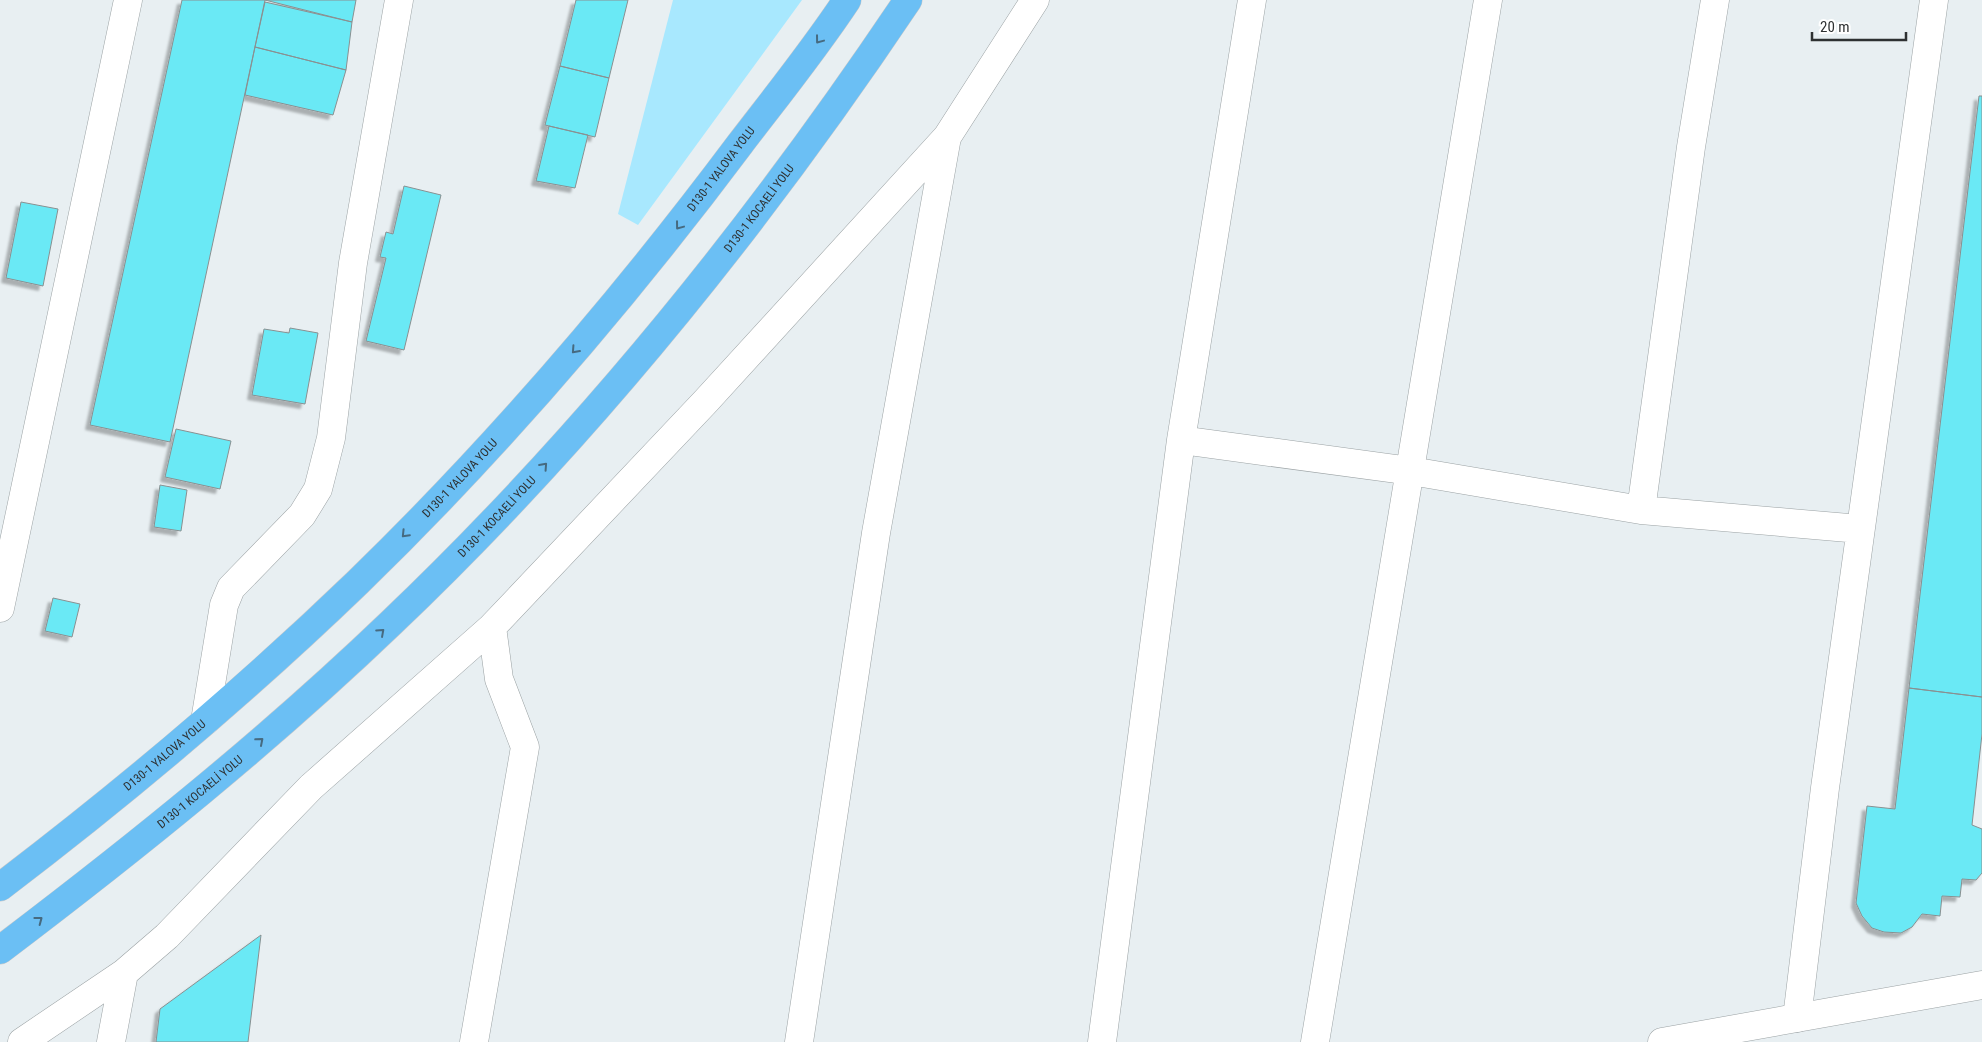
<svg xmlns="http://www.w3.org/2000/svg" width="1982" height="1042" font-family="'Roboto Condensed',sans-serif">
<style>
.green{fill:#a8e8fe}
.building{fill:#6ae9f5;stroke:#899091;filter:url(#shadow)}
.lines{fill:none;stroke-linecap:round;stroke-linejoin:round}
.minor-casing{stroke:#9ba2a4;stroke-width:29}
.secondary-casing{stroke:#9ba2a4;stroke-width:29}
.trunk-casing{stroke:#c9c9ca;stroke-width:29}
.minor{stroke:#fff;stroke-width:28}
.secondary{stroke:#fff;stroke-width:28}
.trunk{stroke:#6bbff4;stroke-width:28}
.oneway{stroke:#466a80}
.labels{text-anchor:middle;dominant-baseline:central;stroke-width:4;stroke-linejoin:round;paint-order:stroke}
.street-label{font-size:12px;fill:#2e3132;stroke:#fff}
</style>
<defs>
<filter id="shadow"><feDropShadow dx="-4.5" dy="4.5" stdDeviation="1" flood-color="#0004"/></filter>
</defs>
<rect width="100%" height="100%" fill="#e8eff2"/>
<!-- green -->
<path class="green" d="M 673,0 L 802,0 L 638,225 L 618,214 Z"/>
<!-- building -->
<path class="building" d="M 182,0 L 265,0 L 170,442 L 90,425 Z
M 265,0 L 356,0 L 352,22 Z
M 576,0 L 628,0 L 609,78 L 560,66 Z
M 265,2 L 352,22 L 346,70 L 255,47 Z
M 255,47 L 346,70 L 333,115 L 245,95 Z
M 560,66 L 609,78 L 595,137 L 545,125 Z
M 1979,96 L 1982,96 L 1982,697 L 1909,688 Z
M 549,126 L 588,135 L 575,188 L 536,181 Z
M 404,186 L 441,195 L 404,350 L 366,341 L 386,258 L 380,257 L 386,232 L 393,234 Z
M 21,202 L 58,209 L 43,286 L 6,278 Z
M 290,328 L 318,333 L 305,404 L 252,395 L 264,329 L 289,333 Z
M 176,429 L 231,441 L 220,489 L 165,477 Z
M 160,485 L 187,490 L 181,531 L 154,527 Z
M 53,598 L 80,604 L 72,637 L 45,631 Z
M 1909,688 L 1982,697 L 1982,734 L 1972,825 L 1982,829 L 1982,873 L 1976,880 L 1962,879 L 1960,897 L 1942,896 L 1940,916 L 1922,914 L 1912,927 L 1901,933 L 1884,932 L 1872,928 L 1862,916 L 1856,903 L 1867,806 L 1895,809 Z
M 261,935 L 248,1042 L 156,1042 L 160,1009 Z"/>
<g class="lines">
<defs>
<path id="minor" d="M 1181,440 L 1411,471 L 1641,510 L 1860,529
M 1641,510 L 1691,147 L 1715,0
M 0,608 L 128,0
M 205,721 L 224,605 L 231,588 L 302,515 L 318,489 L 331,438 L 353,263 L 399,0
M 1797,1018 L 1825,788 L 1934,0
M 22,1042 L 124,973
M 111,1042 L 124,973 L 167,936 L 311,787 L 492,627 L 706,401 L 947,137 L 1035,0
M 474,1042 L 525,747 L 499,679 L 492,627
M 799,1042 L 876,533 L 947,137
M 1102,1042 L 1181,440 L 1252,0
M 1315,1042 L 1488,0"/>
<path id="secondary" d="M 1662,1042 L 1982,985"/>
<g id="trunk">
<path id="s1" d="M 0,887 C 125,792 245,691 358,582 C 497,447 624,299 740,144 C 776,97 814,50 847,0"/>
<path id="s2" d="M 0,950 C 136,847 269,740 392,622 C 587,436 758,224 908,0"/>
</g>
</defs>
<!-- minor casing -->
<use href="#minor" class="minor-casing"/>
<!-- secondary casing -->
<use href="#secondary" class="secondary-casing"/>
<!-- trunk casing -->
<use href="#trunk" class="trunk-casing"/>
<!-- minor -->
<use href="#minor" class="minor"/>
<!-- secondary -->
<use href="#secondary" class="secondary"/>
<!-- trunk -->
<use href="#trunk" class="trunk"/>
</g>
<!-- one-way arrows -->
<defs><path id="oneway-chevron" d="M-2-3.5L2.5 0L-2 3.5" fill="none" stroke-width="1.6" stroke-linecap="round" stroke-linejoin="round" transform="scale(1.25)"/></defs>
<g class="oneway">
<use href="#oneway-chevron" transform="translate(819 40) rotate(127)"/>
<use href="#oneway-chevron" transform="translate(679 226) rotate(127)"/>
<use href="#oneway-chevron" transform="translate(575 350) rotate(132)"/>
<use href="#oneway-chevron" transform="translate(544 466) rotate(-48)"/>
<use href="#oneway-chevron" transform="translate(405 534) rotate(134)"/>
<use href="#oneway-chevron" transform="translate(381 632) rotate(-42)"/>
<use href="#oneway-chevron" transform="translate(260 741) rotate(-41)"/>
<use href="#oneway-chevron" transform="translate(39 920) rotate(-37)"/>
</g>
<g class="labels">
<!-- street labels -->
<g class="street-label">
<text stroke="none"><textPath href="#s1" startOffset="1021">D130-1 YALOVA YOLU</textPath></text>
<text stroke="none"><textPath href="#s2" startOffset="1065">D130-1 KOCAELİ YOLU</textPath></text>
<text stroke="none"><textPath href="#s1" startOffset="616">D130-1 YALOVA YOLU</textPath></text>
<text stroke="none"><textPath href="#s2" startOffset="660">D130-1 KOCAELİ YOLU</textPath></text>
<text stroke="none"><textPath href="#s1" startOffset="211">D130-1 YALOVA YOLU</textPath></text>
<text stroke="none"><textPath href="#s2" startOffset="255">D130-1 KOCAELİ YOLU</textPath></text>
</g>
</g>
<!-- scale -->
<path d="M1812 32v8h94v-8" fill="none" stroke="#2e3132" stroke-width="2.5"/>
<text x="1820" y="32" font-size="15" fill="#2e3132" stroke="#ffffff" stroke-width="4" paint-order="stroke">20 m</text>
</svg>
